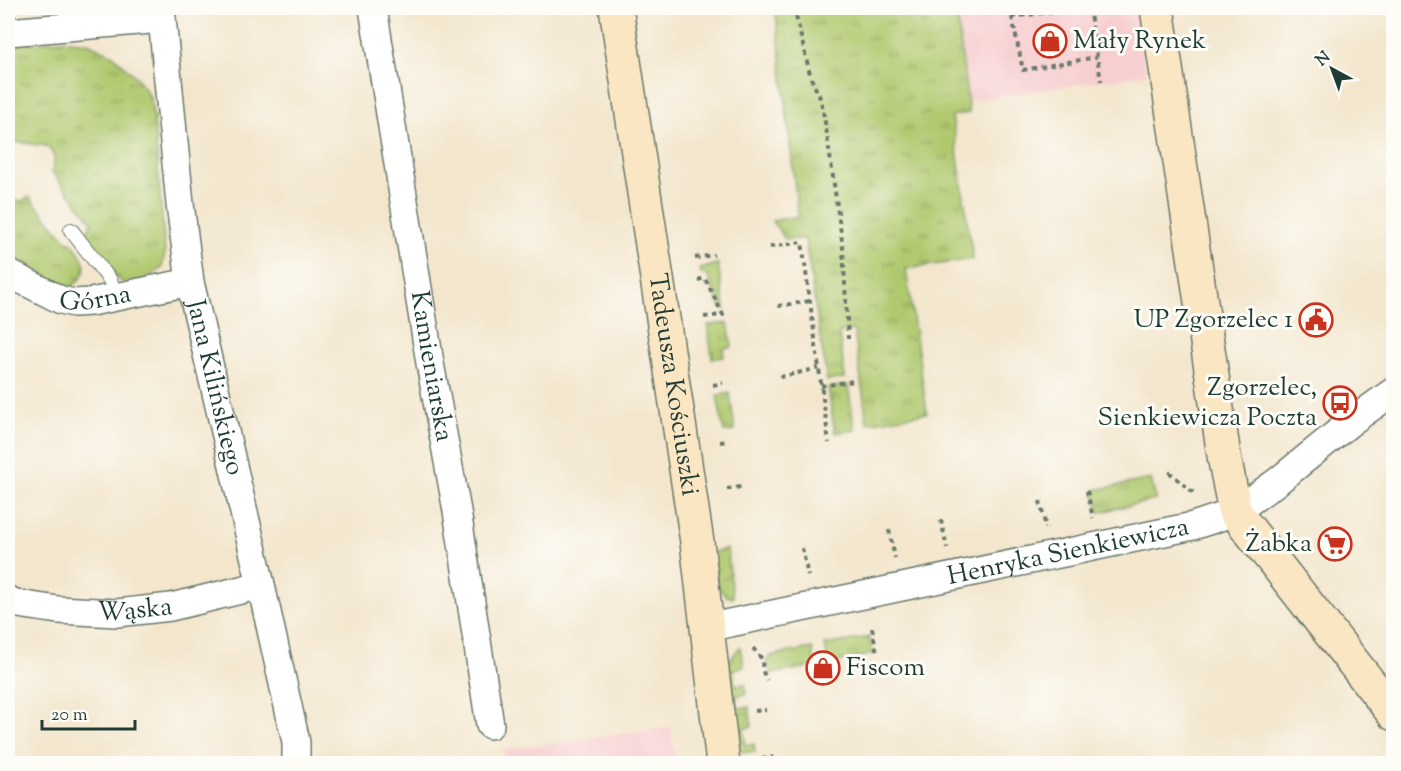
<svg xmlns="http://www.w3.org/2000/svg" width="1401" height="771" font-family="'Sorts Mill Goudy',serif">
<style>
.built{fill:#f7cfd0}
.grass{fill:url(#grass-tufts);stroke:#688351;stroke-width:1.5}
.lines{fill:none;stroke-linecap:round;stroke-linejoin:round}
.lane-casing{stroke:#69786a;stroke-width:16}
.street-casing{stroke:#69786a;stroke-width:30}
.secondary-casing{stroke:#69786a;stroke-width:36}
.path{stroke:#69786a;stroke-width:4;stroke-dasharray:4.5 4.5;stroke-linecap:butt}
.lane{stroke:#fff;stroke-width:14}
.street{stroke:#fff;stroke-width:27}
.secondary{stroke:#fbe6c3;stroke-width:33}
.labels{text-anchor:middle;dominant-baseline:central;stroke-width:6;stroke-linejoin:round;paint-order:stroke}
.poi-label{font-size:26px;fill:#1f3d34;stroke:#fdfcf7;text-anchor:end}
.street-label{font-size:26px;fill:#1f3d34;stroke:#fdfcf7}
</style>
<defs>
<pattern id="grass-tufts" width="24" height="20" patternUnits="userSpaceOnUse" patternTransform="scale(1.5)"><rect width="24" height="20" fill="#b0c96e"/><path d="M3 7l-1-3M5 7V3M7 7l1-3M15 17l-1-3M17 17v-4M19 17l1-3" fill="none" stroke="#8fa45b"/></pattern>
</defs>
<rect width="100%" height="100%" fill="#fdfcf7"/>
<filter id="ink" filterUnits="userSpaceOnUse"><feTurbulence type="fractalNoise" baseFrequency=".0167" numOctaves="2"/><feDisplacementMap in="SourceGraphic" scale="12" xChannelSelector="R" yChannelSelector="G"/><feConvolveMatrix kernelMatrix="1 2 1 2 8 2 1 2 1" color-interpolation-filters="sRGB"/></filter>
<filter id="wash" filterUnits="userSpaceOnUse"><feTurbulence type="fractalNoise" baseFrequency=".008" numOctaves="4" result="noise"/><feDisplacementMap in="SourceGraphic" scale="24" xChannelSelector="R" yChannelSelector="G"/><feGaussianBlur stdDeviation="1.35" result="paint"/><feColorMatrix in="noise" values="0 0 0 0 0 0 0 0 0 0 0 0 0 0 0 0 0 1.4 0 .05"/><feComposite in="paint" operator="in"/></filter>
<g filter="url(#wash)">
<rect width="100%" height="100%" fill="#f3e6cd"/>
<!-- built -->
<path class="built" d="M 956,8 L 1135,8 L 1146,74 L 967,101 Z
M 671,727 L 676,763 L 504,763 L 504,750 Z"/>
<!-- grass -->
<path class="grass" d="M 781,8 L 956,8 L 969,113 L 952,116 L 973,259 L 906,269 L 927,413 L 867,423 L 854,330 L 839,332 L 845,378 L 827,381 L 805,239 L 785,239 L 772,221 L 798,216 L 776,15 L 781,13 Z
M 62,40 L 87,43 L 113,55 L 139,80 L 150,97 L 154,119 L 165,253 L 162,268 L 143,281 L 121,282 L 85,237 L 92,221 L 52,172 C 56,161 55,154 47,146 L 8,141 L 8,45 Z
M 8,197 C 15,203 22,202 29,197 L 69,243 L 71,242 C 85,258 93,273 71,287 L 65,286 L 8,256 Z
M 718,264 L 725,309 L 720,305 L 707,275 L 701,274 L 700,269 Z
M 728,323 L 732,347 L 723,349 L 724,357 L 712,358 L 708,325 Z
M 848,385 L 855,430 L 835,433 L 828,388 Z
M 730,393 L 735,431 L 724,432 L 717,395 Z
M 1151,479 L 1156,500 L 1099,512 L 1094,490 Z
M 727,549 L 733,598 L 727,596 L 718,588 L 713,552 Z
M 869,637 L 873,654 L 829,664 L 825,645 Z
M 740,647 L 744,666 L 733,670 L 735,685 L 745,684 L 746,694 L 736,696 L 738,708 L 749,707 L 752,727 L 743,728 L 746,745 L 754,744 L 755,752 L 742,752 L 736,748 L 726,665 Z
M 812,648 L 815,666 L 772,674 L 766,662 L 770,656 Z"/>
</g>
<g filter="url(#ink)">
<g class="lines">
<defs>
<path id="lane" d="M 71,230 L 110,280 L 116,297"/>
<g id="street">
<path id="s1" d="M 161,8 L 180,204 L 190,282 L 261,585 L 296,742 L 296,764"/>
<path id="s2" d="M 373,8 L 430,363 L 457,511 L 490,725"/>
<path d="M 8,32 L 162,19"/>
<path id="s3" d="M 8,273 L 61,300 L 74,303 L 91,302 L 190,282"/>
<path id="s4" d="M 8,600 L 18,604 L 58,610 L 117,613 L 171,607 L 261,585"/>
<path id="s5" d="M 706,628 L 1193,526 L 1235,512 L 1278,481 L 1352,421 L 1394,391"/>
</g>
<g id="secondary">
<path id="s6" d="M 616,8 L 697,542 L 723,764"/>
<path d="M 1157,8 L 1224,456 L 1235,512 L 1394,714"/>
</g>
</defs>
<!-- lane casing -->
<use href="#lane" class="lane-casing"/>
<!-- street casing -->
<use href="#street" class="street-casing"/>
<!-- secondary casing -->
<use href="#secondary" class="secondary-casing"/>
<!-- path -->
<path class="path" d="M 794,8 L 811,78 L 821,100 L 826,128 L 843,248 L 848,339
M 1011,8 L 1012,17 L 1083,8
M 1089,8 L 1101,81
M 1012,17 L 1023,70 L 1097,57
M 770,247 L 802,242 L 829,443
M 695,258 L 714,255
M 698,280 L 705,278 L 723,315 L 703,317
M 778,306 L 810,301
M 780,377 L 819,368
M 713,385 L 723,383
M 821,386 L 854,381
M 720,442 L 729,441
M 1169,472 L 1195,494
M 727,489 L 741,487
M 1087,491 L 1093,518
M 1040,501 L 1046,528
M 941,520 L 947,548
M 889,530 L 895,558
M 802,548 L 808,576
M 872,628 L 877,653
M 753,648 L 763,660 C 761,668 763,673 767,680
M 755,711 L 766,710
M 762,759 L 773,757"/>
<!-- lane -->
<use href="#lane" class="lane"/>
<!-- street -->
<use href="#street" class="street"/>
<!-- secondary -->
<use href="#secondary" class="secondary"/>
</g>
</g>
<!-- icons -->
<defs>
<symbol id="shop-ring" viewBox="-11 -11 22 22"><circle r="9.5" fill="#fdfcf7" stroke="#c8321e" stroke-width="1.5"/><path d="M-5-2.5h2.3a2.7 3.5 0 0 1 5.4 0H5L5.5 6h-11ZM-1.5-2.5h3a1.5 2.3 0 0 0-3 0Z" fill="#c8321e"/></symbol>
<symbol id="civic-ring" viewBox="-11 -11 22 22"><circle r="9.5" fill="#fdfcf7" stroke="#c8321e" stroke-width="1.5"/><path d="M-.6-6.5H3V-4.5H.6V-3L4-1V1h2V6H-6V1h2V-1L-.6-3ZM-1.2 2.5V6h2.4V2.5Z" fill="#c8321e"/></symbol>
<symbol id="bus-ring" viewBox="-11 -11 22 22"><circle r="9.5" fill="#fdfcf7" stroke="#c8321e" stroke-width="1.5"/><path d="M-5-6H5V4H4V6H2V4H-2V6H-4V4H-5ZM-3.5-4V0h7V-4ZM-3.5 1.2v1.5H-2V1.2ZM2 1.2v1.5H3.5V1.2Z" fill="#c8321e"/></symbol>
<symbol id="supermarket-ring" viewBox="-11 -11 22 22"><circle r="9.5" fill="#fdfcf7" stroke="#c8321e" stroke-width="1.5"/><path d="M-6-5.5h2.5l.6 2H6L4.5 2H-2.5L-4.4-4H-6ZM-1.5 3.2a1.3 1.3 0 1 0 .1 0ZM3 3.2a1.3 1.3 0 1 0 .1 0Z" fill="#c8321e"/></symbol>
</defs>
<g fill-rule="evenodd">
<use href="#shop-ring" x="1031" y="22" width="38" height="38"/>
<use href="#civic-ring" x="1297" y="301" width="38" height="38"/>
<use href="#bus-ring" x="1321" y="384" width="38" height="38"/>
<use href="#supermarket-ring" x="1316" y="525" width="38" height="38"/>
<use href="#shop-ring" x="804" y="649" width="38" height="38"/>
</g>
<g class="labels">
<!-- poi labels -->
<g class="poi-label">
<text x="1073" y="41" text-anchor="start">Mały Rynek</text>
<text x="1293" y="320">UP Zgorzelec 1</text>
<text x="1317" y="388">Zgorzelec,<tspan x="1317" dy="30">Sienkiewicza Poczta</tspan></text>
<text x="1312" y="544">Żabka</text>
<text x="846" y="668" text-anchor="start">Fiscom</text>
</g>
<!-- street labels -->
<g class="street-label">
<text stroke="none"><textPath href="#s3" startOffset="94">Górna</textPath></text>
<text stroke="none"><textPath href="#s2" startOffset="363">Kamieniarska</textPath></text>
<text stroke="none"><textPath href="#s6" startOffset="381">Tadeusza Kościuszki</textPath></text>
<text stroke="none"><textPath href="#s1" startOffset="384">Jana Kilińskiego</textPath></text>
<text stroke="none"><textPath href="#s5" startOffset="370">Henryka Sienkiewicza</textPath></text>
<text stroke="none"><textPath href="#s4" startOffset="128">Wąska</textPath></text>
</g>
</g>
<!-- margin -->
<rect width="1401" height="771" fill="none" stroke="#fdfcf7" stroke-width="30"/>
<!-- north arrow -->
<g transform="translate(1332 69) rotate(319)" stroke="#fdfcf7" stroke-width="4.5" paint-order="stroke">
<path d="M0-4.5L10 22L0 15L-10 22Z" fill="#1f3d34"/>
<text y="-9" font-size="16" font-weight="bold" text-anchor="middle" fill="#1f3d34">N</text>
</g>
<!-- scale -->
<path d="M42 720v9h93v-9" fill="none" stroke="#1f3d34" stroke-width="3"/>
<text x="51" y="720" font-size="18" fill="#1f3d34" stroke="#fdfcf7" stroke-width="4.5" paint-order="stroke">20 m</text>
</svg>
